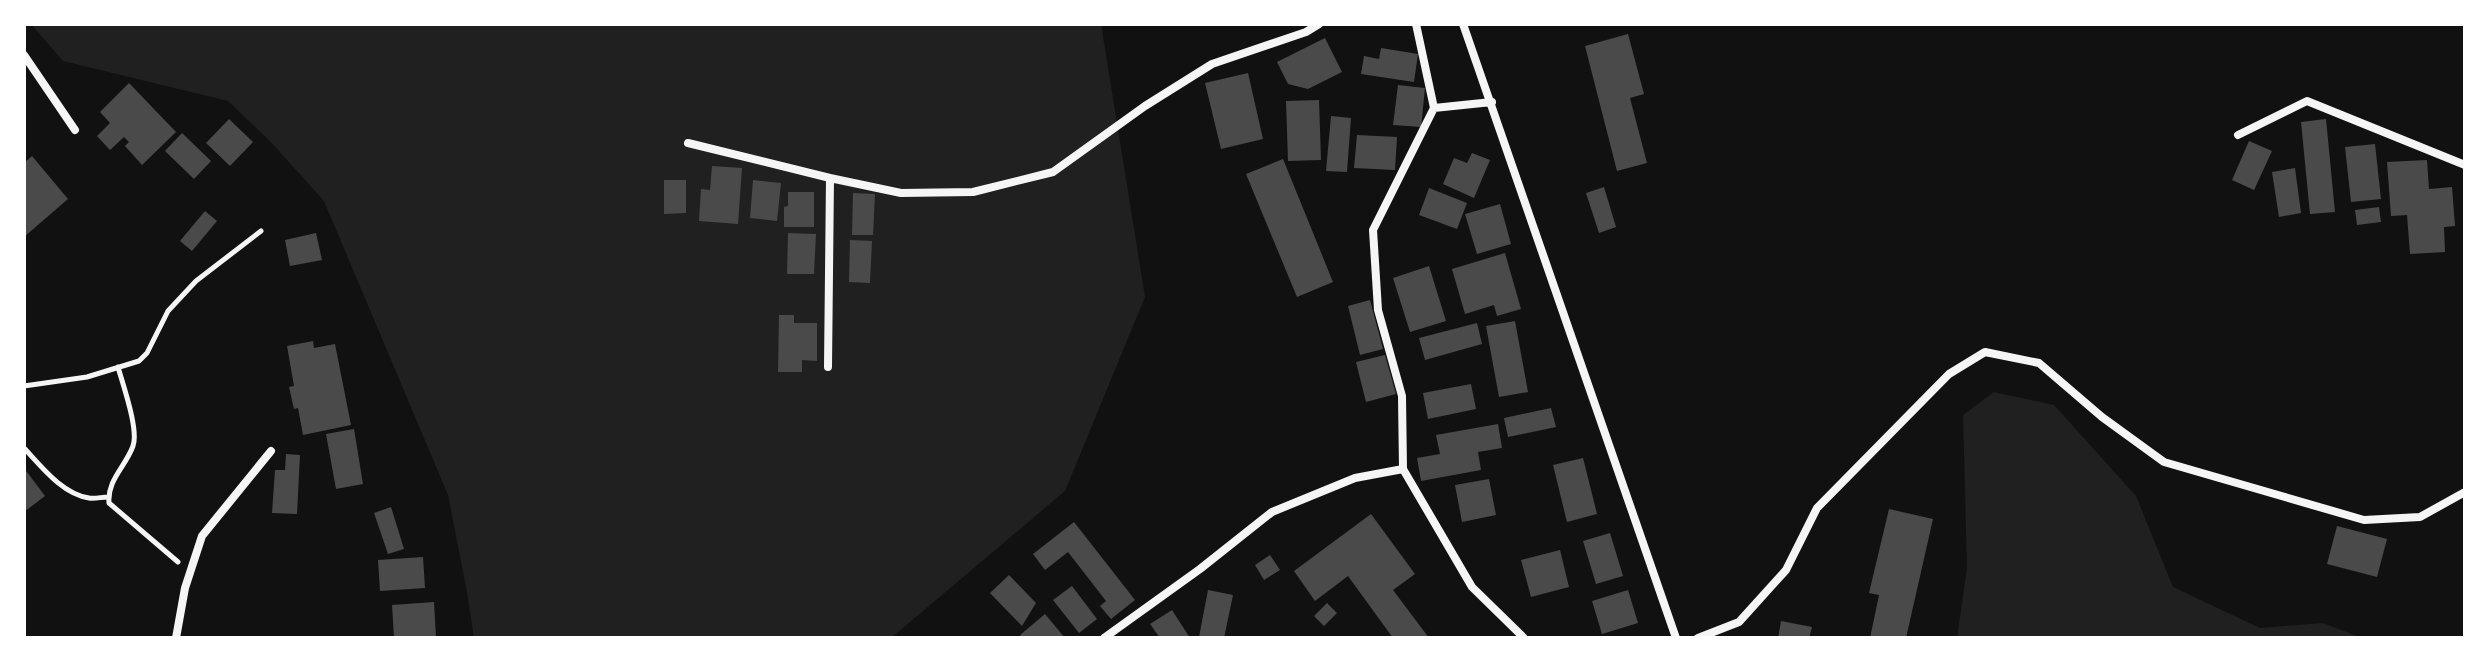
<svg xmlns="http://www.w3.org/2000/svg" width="2489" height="662" font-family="Cabin,sans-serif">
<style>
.green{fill:#202020}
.building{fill:#4a4a4a}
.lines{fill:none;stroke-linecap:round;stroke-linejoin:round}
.path{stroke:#f5f5f5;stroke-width:5}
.minor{stroke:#f5f5f5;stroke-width:8}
</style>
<rect width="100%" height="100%" fill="#111"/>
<!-- green -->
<path class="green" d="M 31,24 L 1101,24 L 1145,297 L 1065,491 L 891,638 L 474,638 L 467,592 L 448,495 L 324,201 L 270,141 L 228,101 L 63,61 Z
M 1994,392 L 2054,405 L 2136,496 L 2173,587 L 2260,628 L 2323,623 L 2362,638 L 1957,638 L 1967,568 L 1963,415 Z"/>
<!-- building -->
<path class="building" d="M 1628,34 L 1644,94 L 1630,98 L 1647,163 L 1617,171 L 1585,46 Z
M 1325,38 L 1342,72 L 1308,89 L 1288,84 L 1277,62 Z
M 1381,48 L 1418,54 L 1414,82 L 1361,74 L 1364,56 L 1379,59 Z
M 1248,73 L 1263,139 L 1221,149 L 1205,83 Z
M 129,83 L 176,132 L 142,165 L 125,146 L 129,142 L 124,137 L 110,150 L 97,136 L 110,123 L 100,112 Z
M 1398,85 L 1425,88 L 1421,127 L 1393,125 Z
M 1319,100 L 1321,160 L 1288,161 L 1286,101 Z
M 1331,116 L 1351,118 L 1347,172 L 1326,171 Z
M 229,119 L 253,142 L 230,166 L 206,143 Z
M 2326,119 L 2335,212 L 2310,214 L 2301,122 Z
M 182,133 L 211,161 L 194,179 L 165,151 Z
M 1357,135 L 1397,137 L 1395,170 L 1354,168 Z
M 2249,141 L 2272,151 L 2254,190 L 2232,180 Z
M 2375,144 L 2381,199 L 2351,202 L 2345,147 Z
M 1472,153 L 1490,160 L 1474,198 L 1443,184 L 1454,158 L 1467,163 Z
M 32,156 L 68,199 L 24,237 L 24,163 Z
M 1283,159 L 1333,282 L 1297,297 L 1246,174 Z
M 2427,160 L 2429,189 L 2452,187 L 2455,226 L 2444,227 L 2445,252 L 2410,254 L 2407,215 L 2391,216 L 2387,162 Z
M 712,166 L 742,168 L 738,224 L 699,221 L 701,189 L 710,190 Z
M 2295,168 L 2301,213 L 2279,217 L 2272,172 Z
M 664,180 L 686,180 L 686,213 L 664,214 Z
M 753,180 L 781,183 L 777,221 L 750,218 Z
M 1604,187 L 1616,227 L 1599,233 L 1586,193 Z
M 1429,188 L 1467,203 L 1457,229 L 1419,215 Z
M 788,192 L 814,192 L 814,227 L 784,227 L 784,207 L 788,206 Z
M 853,193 L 875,194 L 873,235 L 852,235 Z
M 1500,204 L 1511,244 L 1477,254 L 1465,214 Z
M 2379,207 L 2381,222 L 2357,225 L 2355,210 Z
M 205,211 L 217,221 L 192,251 L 180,241 Z
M 316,233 L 322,260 L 290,266 L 285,240 Z
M 788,233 L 816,234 L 814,274 L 787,274 Z
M 850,240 L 872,241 L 870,283 L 849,282 Z
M 1505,253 L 1521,309 L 1497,316 L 1494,305 L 1465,314 L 1452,269 Z
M 1429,266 L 1446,321 L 1410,332 L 1393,278 Z
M 1370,300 L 1383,349 L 1360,355 L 1348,306 Z
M 779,315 L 794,315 L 794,323 L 817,323 L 817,361 L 802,360 L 802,372 L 778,372 Z
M 1515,321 L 1528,392 L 1499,397 L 1486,326 Z
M 1477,323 L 1482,344 L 1425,360 L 1419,338 Z
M 313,341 L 314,348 L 335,344 L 351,425 L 303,435 L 298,408 L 294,409 L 289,387 L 294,386 L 287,346 Z
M 1385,355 L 1396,394 L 1366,402 L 1356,362 Z
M 1471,384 L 1476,409 L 1428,419 L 1423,393 Z
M 1551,408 L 1556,427 L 1508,437 L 1504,418 Z
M 1498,424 L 1502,448 L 1478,452 L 1481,470 L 1421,481 L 1417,458 L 1440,454 L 1436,435 Z
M 354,429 L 363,484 L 336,489 L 326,434 Z
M 286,454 L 300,455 L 297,514 L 272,513 L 275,470 L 285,470 Z
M 1583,458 L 1597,514 L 1567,522 L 1553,465 Z
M 24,468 L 45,496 L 24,512 Z
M 1489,479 L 1496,515 L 1462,522 L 1455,485 Z
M 391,507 L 404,549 L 388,554 L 374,513 Z
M 1889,509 L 1933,519 L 1906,638 L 1870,638 L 1879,595 L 1869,593 Z
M 1371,514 L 1415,574 L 1393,590 L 1429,638 L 1393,638 L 1348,576 L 1315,601 L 1294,571 Z
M 1074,522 L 1135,600 L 1111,619 L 1100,606 L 1106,601 L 1068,552 L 1045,570 L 1033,554 Z
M 2337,526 L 2387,539 L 2377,577 L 2327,564 Z
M 1610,533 L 1623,576 L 1596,584 L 1583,541 Z
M 1560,550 L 1569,587 L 1531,597 L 1521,560 Z
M 1270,555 L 1280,570 L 1264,580 L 1255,565 Z
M 423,557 L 425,588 L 380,591 L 378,560 Z
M 1009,575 L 1036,603 L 1022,626 L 990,593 Z
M 1072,586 L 1097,619 L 1079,633 L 1053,600 Z
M 1208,590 L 1233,595 L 1224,638 L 1199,637 Z
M 1628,590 L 1638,623 L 1602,634 L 1592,601 Z
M 434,602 L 436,638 L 394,638 L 392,605 Z
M 1327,603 L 1337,613 L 1324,626 L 1314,616 Z
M 1172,610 L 1190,638 L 1160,638 L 1150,624 Z
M 1045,614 L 1065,638 L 1022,638 L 1020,635 Z
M 1781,621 L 1812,627 L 1809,638 L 1778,638 Z"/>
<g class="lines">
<!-- path -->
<path class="path" d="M 118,367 C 123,385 139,430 133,446 C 126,466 107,480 109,503 L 178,562
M 24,386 L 87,377 L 139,361 L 147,353 L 168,311 L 196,281 L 261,231
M 24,448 C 41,466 62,494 89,498 C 95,499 102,497 108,497"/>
<!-- minor -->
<path class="minor" d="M 1416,24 L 1434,108
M 1463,24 L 1676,638
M 24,55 L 75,130
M 1492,102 L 1434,108 L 1373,230 L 1378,310 L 1402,396 L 1403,469 L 1472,587 L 1524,638
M 2238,135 L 2307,101 L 2465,165
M 688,143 L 830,178 L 828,367
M 830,178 L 901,193 L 973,192 L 1053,172 L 1145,106 L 1212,64 L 1306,32 L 1319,24
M 176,638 L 185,588 L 202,536 L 271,451
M 1104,638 L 1200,569 L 1272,512 L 1355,478 L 1403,469
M 1698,638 L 1739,622 L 1786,570 L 1817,508 L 1949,374 L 1985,352 L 2039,363 L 2102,417 L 2164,462 L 2364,520 L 2420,517 L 2465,492"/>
</g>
<!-- border -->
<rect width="2489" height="662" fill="none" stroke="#ffffff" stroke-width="52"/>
</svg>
